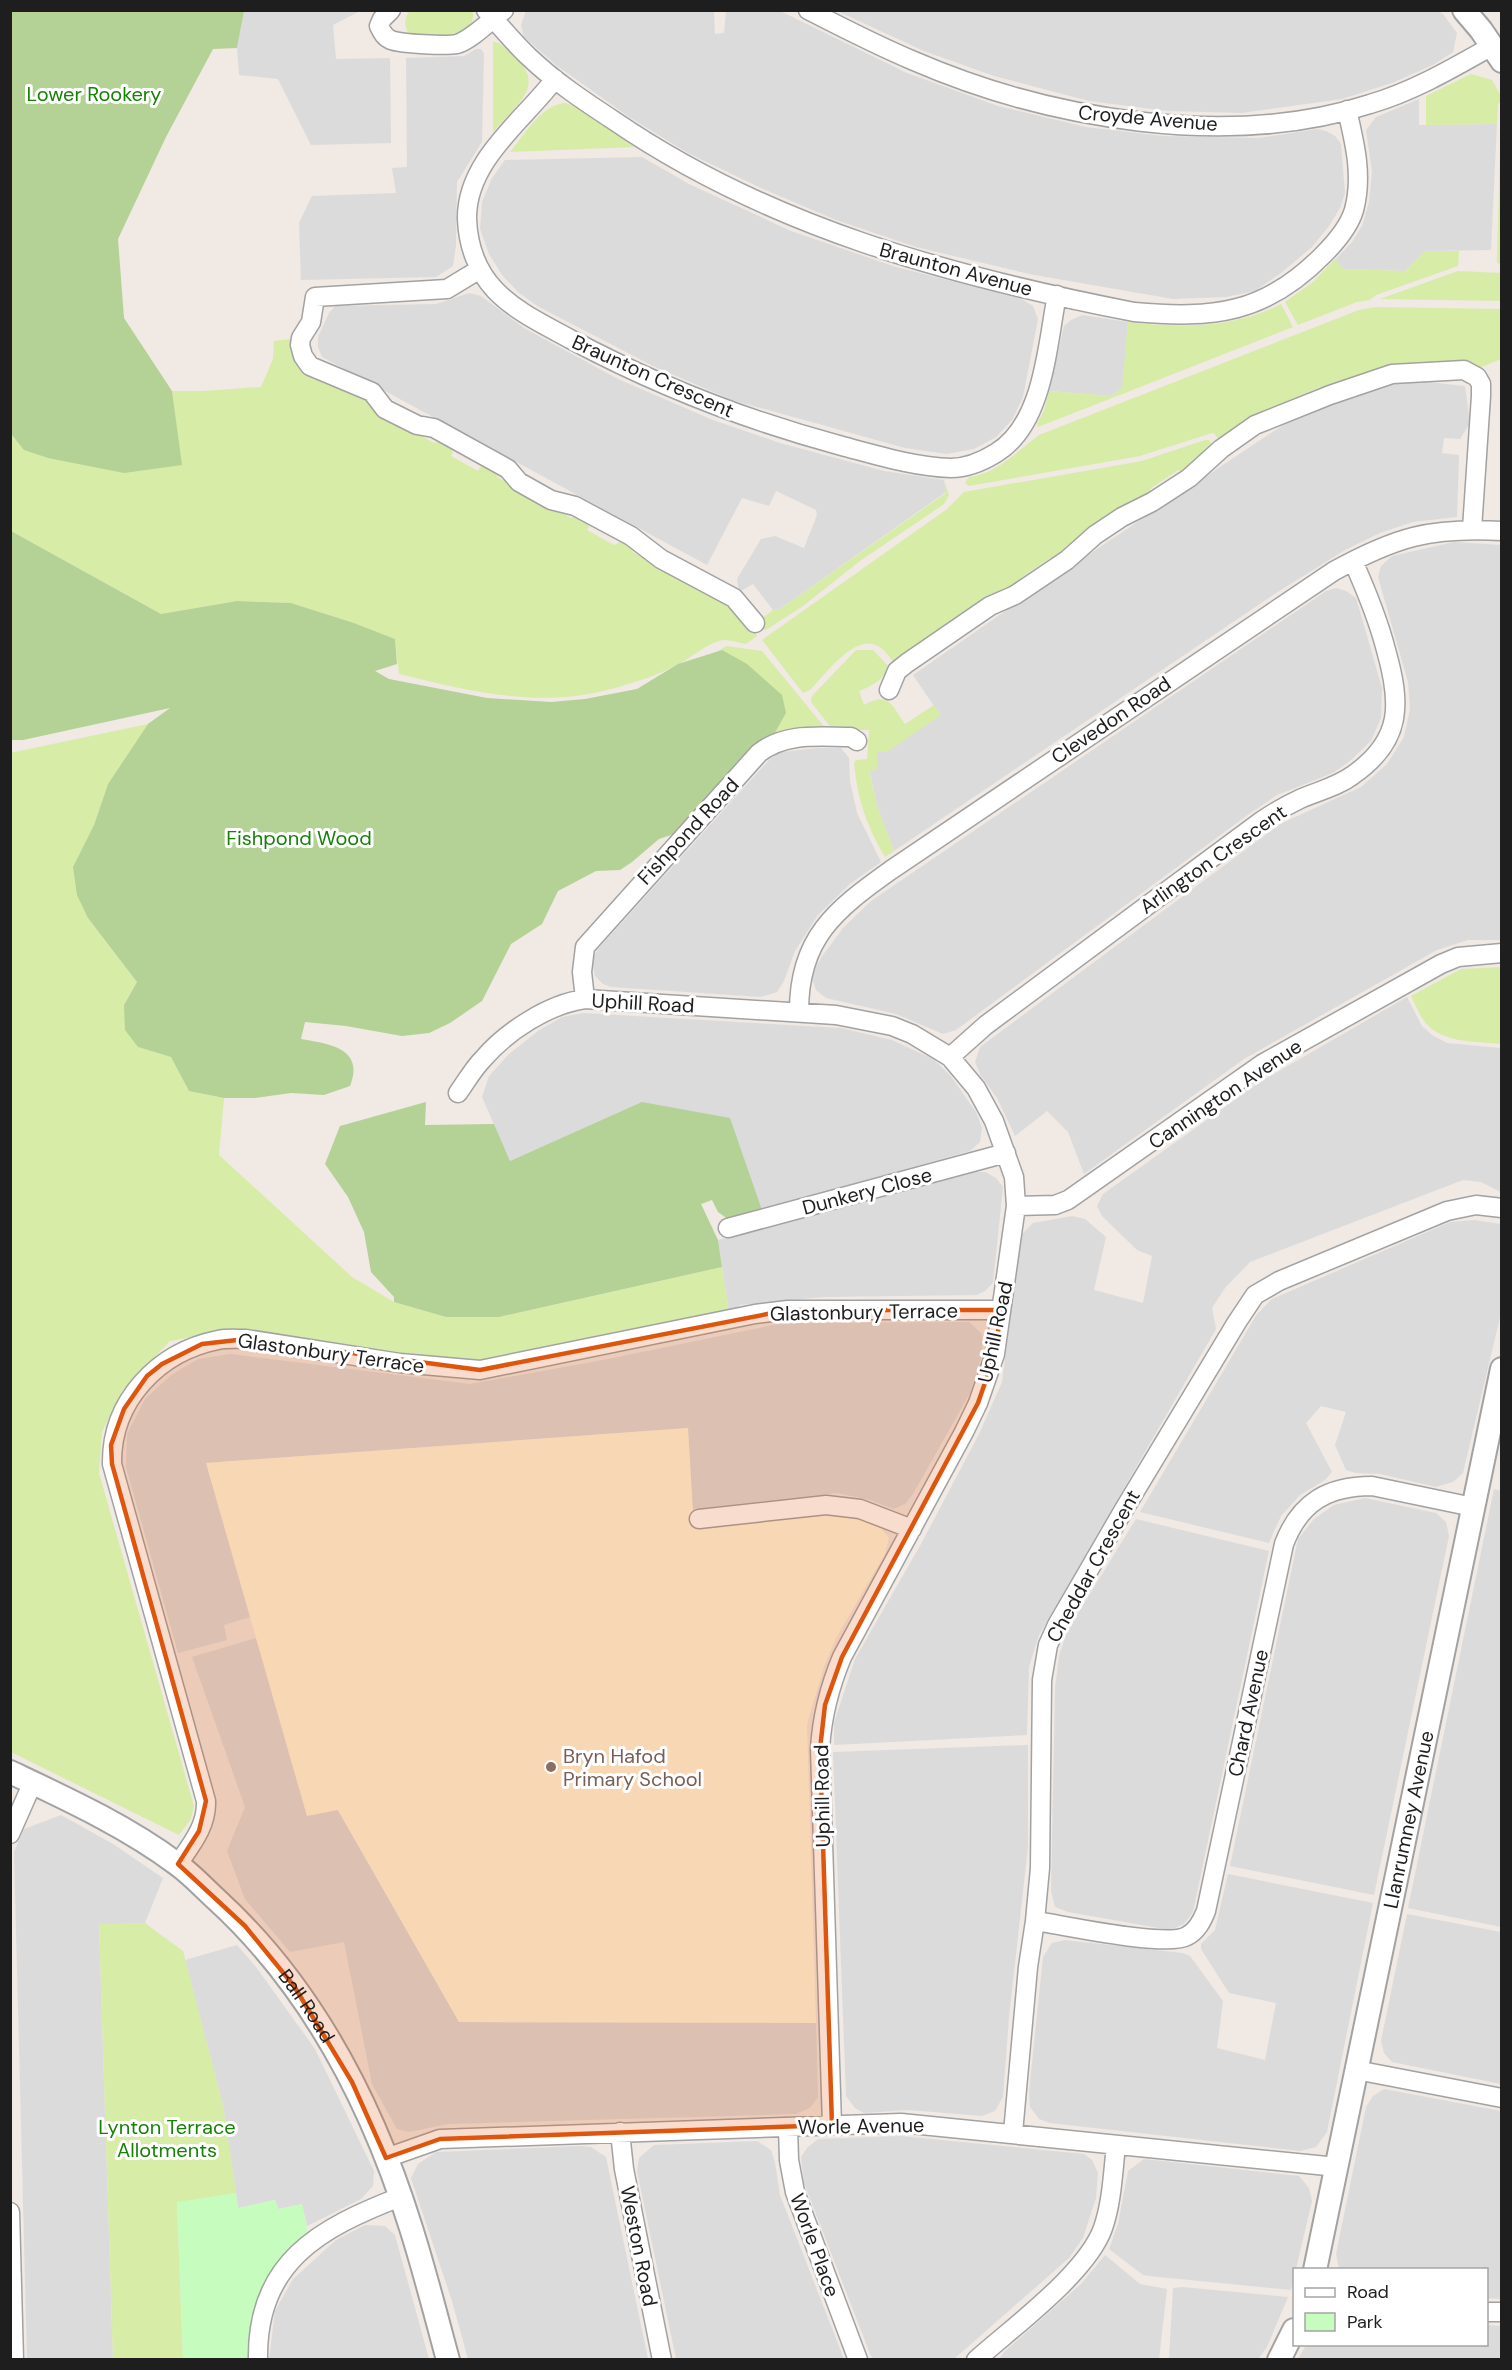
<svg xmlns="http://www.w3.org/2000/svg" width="1512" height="2370" font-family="'DM Sans',sans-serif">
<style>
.residential{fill:#dcdbdb}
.education{fill:#fff8de}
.grass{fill:#d7eca7}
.forest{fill:#b4d196}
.park{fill:#c6fcbe}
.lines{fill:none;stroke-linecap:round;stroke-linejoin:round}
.minor-casing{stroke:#a2a2a2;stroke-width:21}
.tertiary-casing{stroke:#a2a2a2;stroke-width:26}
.minor{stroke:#fff;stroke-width:18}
.tertiary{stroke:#fff;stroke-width:22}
.marked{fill:#de560d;fill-opacity:0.2;stroke:#de560d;stroke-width:4.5;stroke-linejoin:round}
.education-dot{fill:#8d6e63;stroke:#fff;stroke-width:2}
.labels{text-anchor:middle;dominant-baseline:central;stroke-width:6;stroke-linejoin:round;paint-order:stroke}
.park-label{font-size:20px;fill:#158206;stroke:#fff}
.street-label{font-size:20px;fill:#1e1e1e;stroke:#fff}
.education-label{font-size:20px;fill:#785e54;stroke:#fff;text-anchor:start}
</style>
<rect width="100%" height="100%" fill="#f0e9e4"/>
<!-- residential -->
<path class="residential" d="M 244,11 L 360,11 L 333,25 L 336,59 L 390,58 L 391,143 L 311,145 L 278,79 L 239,75 L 237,48 Z
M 714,11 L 715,34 L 724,33 L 726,11 L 780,11 L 907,73 L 998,106 L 1086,127 L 1163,136 L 1259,138 L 1317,129 L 1326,131 L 1335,136 L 1341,144 L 1345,193 L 1340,208 L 1329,226 L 1312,247 L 1281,273 L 1255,291 L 1226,297 L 1173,299 L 1029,274 L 916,247 L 836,220 L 761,188 L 688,153 L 629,117 L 556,65 L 524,37 L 521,25 L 526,11 Z
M 1438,11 L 1443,14 L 1457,33 L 1453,52 L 1433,65 L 1392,83 L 1342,99 L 1241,113 L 1168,111 L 1089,101 L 994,76 L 924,51 L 837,11 Z
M 476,49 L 481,49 L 484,54 L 482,142 L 457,182 L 456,245 L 453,266 L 436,277 L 301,280 L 299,223 L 312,196 L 396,193 L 392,168 L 407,167 L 406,58 L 464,56 Z
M 1419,99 L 1419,125 L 1497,124 L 1491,250 L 1425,251 L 1405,271 L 1344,269 L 1335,260 L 1352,242 L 1362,226 L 1369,202 L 1372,172 L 1366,130 L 1376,117 Z
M 642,157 L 689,184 L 791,231 L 896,267 L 1020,298 L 1033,306 L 1038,319 L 1023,397 L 1012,420 L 996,437 L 974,449 L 947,454 L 905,448 L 732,400 L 653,366 L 539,307 L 519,293 L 502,275 L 489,254 L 480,229 L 482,202 L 492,178 L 505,160 Z
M 469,293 L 481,296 L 524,328 L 618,379 L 713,420 L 780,443 L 884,471 L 944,480 L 946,492 L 780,609 L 773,610 L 753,584 L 739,592 L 737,579 L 761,539 L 775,536 L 804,548 L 817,515 L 816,510 L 776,491 L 769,506 L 742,498 L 707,565 L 322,357 L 318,347 L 318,337 L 329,313 L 335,306 L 436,304 Z
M 1082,315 L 1128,322 L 1123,388 L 1111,396 L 1049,391 L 1064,326 L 1071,320 Z
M 1409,380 L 1465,386 L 1470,423 L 1460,439 L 1444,438 L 1442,453 L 1459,455 L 1457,517 L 1413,522 L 1380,533 L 1345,550 L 1276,593 L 894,851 L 878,809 L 869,770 L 877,751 L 940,715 L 913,675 L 1037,589 L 1289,421 L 1347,397 Z
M 1454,542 L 1501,545 L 1501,940 L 1468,940 L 1437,950 L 1244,1059 L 1084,1174 L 1068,1132 L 1047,1111 L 1015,1136 L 997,1098 L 981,1076 L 975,1062 L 980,1047 L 1280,824 L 1361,787 L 1387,764 L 1404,737 L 1410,709 L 1408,682 L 1378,577 L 1381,566 L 1392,556 Z
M 1336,588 L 1346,591 L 1356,598 L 1382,688 L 1381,718 L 1371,741 L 1350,761 L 1333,773 L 1277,795 L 1249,814 L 956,1030 L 943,1034 L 896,1014 L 826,998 L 816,990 L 812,979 L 814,970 L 823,955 L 843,928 L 871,901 L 1326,591 Z
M 818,748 L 841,748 L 849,758 L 850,781 L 857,813 L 881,862 L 851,883 L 818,915 L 795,951 L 784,981 L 777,992 L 761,997 L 611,987 L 603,984 L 595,976 L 592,961 L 597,950 L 770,759 L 780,752 Z
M 1407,997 L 1422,1026 L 1432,1035 L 1447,1043 L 1501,1048 L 1501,1192 L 1481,1182 L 1463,1180 L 1250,1262 L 1225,1288 L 1212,1308 L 1216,1329 L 1039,1635 L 1029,1667 L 1027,1735 L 834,1745 L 834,1723 L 855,1659 L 921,1544 L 979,1434 L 1002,1382 L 1021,1235 L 1033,1223 L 1072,1216 L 1085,1219 L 1106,1237 L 1094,1290 L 1143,1303 L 1152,1256 L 1137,1250 L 1102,1216 L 1097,1206 L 1103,1194 L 1260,1082 Z
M 583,1013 L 841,1028 L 892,1040 L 933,1059 L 950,1075 L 976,1112 L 982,1128 L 980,1142 L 970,1151 L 762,1210 L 642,1103 L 510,1161 L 482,1097 L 489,1076 L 509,1054 L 538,1031 L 562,1017 Z
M 973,1172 L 985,1172 L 996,1178 L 1003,1187 L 993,1283 L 985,1291 L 977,1295 L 825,1297 L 739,1305 L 739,1310 L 729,1312 L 718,1240 Z
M 1474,1220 L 1501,1224 L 1501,1313 L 1463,1473 L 1453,1482 L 1436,1487 L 1380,1474 L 1356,1473 L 1346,1470 L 1335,1445 L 1346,1412 L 1321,1406 L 1306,1423 L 1332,1472 L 1325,1480 L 1300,1495 L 1281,1516 L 1269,1543 L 1140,1512 L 1257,1314 L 1272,1299 L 1450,1222 Z
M 969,1322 L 982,1334 L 982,1356 L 970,1393 L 913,1494 L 905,1504 L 894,1509 L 870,1500 L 837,1493 L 692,1509 L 688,1428 L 206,1463 L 250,1617 L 224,1625 L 227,1640 L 178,1653 L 126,1467 L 127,1434 L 145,1399 L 171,1375 L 198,1359 L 230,1354 L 470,1384 L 603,1360 L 783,1323 Z
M 1494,1489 L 1501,1491 L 1501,1927 L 1408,1908 Z
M 1365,1498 L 1436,1513 L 1446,1522 L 1449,1536 L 1374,1895 L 1230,1866 L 1298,1539 L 1314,1519 L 1334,1505 Z
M 1136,1519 L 1269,1551 L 1193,1912 L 1184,1924 L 1170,1930 L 1068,1912 L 1055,1907 L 1051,1891 L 1055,1688 L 1059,1656 L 1067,1631 Z
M 256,1638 L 307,1816 L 337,1809 L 459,2022 L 816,2023 L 818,2097 L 810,2108 L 796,2114 L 448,2124 L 409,2132 L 397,2129 L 372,2084 L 344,1942 L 290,1952 L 245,1899 L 227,1851 L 245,1807 L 192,1657 Z
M 1028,1745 L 1028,1847 L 1009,2017 L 1003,2097 L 995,2111 L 982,2116 L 908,2110 L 864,2113 L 855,2108 L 846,2096 L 833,1752 Z
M 61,1815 L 113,1844 L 163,1878 L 145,1923 L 99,1925 L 113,2359 L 27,2359 L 14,1852 L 24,1829 Z
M 1228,1874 L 1373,1903 L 1327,2132 L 1316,2147 L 1300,2151 L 1050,2123 L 1039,2119 L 1030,2107 L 1029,2092 L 1043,1957 L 1052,1943 L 1065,1940 L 1182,1953 L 1190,1956 L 1223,2001 L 1217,2048 L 1265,2060 L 1276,2003 L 1229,1993 L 1201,1949 L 1201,1944 L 1215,1930 Z
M 1407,1914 L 1501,1932 L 1501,2084 L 1392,2062 L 1384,2053 L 1381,2041 Z
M 237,1945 L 256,1967 L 315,2049 L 374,2171 L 373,2186 L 361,2199 L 307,2226 L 302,2204 L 278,2209 L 275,2200 L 238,2208 L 223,2105 L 185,1960 Z
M 1384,2089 L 1501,2111 L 1501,2299 L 1487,2298 L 1486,2270 L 1339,2269 L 1336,2254 L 1366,2107 L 1373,2096 Z
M 901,2136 L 1084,2154 L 1092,2160 L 1098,2173 L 1096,2198 L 1083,2238 L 1069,2258 L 954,2359 L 872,2359 L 804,2183 L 801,2157 L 807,2148 L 818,2139 Z
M 757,2141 L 771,2150 L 775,2163 L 780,2195 L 844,2359 L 676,2359 L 637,2171 L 639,2158 L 654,2145 Z
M 580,2146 L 591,2147 L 606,2157 L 648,2359 L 468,2359 L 452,2301 L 411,2178 L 418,2164 L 436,2152 Z
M 1144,2159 L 1299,2176 L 1309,2188 L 1312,2201 L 1291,2290 L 1149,2276 L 1143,2275 L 1109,2249 L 1118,2224 L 1128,2171 Z
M 365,2225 L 385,2226 L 395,2235 L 429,2359 L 269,2359 L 275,2311 L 293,2279 L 336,2240 Z
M 1105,2255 L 1140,2284 L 1167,2289 L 1159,2359 L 999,2359 L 1004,2352 L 1082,2283 Z
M 1182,2287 L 1288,2297 L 1267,2347 L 1258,2359 L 1169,2359 L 1173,2288 Z
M 1487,2325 L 1501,2326 L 1501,2359 L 1298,2359 L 1306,2345 L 1486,2344 Z"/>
<!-- education -->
<path class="education" d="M 688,1428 L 694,1528 L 856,1512 L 876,1522 L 889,1538 L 885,1554 L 836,1638 L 825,1664 L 807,1724 L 816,2023 L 459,2022 L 338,1810 L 307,1816 L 206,1463 Z"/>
<!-- grass -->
<path class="grass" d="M 410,11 L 473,11 C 475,34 455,37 437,36 C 427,36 417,37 408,33 C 404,24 404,18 410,11 Z
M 493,42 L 499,43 C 550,82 527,93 493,132 Z
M 1471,74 L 1492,80 L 1501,96 L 1501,101 L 1498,104 L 1497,124 L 1426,125 L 1426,96 Z
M 565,103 L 575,106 L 634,147 L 510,152 C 525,134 541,105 565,103 Z
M 1501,106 L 1501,264 L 1497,263 Z
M 1425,251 L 1459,251 L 1458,266 L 1376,295 L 1370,300 L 1357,302 L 1298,325 L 1285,302 L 1313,282 L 1335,259 L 1344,269 L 1405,271 Z
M 1458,271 L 1501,273 L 1501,301 L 1380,299 Z
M 1281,304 L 1293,327 L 1038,427 L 1037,423 L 1044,411 L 1049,391 L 1111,396 L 1122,388 L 1128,322 C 1180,328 1233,329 1281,304 Z
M 1376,307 L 1501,309 L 1501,359 L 1479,368 L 1473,364 L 1462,362 L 1375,371 L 1339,381 L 1336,387 L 1327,390 L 1320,387 L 1287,401 L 1284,409 L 1220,442 L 1214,433 L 1212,433 L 1140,456 L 969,486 L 965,483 L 969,477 C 996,474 1018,451 1039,435 L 1359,310 Z
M 292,339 L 293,349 L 364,396 L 375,410 L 434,443 L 442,440 L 449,445 L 453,453 L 451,456 L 478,471 L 480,467 L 489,465 L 495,468 L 497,477 L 571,518 L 579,515 L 586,519 L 589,527 L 587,530 L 614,545 L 624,540 L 631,544 L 633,552 C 657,566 756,610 757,636 L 746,644 C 738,643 726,638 719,641 C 705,645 692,657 679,664 C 658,675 634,683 611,689 C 539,709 469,691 399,674 L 395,639 L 354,623 L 291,603 L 237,601 L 161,614 L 11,531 L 10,434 L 25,450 L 48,458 L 181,465 L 172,391 L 203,391 L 261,387 L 273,359 L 274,341 Z
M 1205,440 L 1209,440 L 1213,447 L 1193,460 L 1192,467 L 1184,473 L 1178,470 L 1150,489 L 1150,496 L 1141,502 L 1135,499 L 1065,547 L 1064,555 L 1057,560 L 1050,558 L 1022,577 L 1021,584 L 1013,588 L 1005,587 L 894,663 C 890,658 886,652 881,648 C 857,629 825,675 810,690 L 803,693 L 762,640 L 947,509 L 964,492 L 1142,461 Z
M 944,480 L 949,495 L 944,504 L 860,561 L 803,606 L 766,630 L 761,628 L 757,622 L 773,610 L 780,609 L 946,493 Z
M 726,646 L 762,651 L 826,729 L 773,736 L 722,650 L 717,652 Z
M 856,650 L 873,650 L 889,667 C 881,681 874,685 859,691 L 864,705 C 889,692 891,704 905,724 L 934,705 L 941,715 L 887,752 L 877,752 L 877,769 L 869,771 L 878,809 L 894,851 L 885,857 C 867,827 857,798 854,763 L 856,760 L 867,759 L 869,730 L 833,730 L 811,702 L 812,696 Z
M 148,724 L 108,784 L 94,825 L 88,918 L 137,982 L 124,1005 L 138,1047 L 171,1057 L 189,1091 L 224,1098 L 219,1155 L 352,1277 L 394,1302 L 446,1317 L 499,1317 L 722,1267 L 729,1312 L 472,1364 L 223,1332 L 170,1341 L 122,1391 L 102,1432 L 99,1473 L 194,1806 L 191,1819 L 179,1835 L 11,1752 L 10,753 Z
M 1501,967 L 1501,1044 C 1475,1041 1438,1044 1422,1018 C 1418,1011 1415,1004 1411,996 L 1461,969 Z
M 145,1923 L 183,1951 L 223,2105 L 236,2193 L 177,2203 L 183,2359 L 113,2359 L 99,1924 Z"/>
<!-- forest -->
<path class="forest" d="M 10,11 L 244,11 L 237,48 L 213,49 L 166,137 L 118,239 L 124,318 L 172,391 L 182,465 L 124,473 L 48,458 L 24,450 L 11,434 Z
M 11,531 L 161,614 L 237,601 L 291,603 L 354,623 L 395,639 L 397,664 L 375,671 L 389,679 L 487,698 L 551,702 L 585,699 L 637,689 L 678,664 L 722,650 L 747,664 L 782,695 L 786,713 L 773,736 L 677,833 L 659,839 L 632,862 L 620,870 L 596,871 L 558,891 L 542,924 L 511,944 L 482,1001 L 450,1023 L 429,1033 L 402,1036 L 346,1026 L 305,1022 L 301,1039 C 329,1044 365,1048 350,1086 L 324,1095 L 291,1093 L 255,1098 L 224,1098 L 189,1091 L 171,1057 L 138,1047 L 125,1030 L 124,1005 L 137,982 L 88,918 L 77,895 L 73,867 L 94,825 L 108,784 L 148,724 L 170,708 L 23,740 L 11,740 Z
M 426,1102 L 425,1125 L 494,1124 L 510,1161 L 642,1102 L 730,1118 L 762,1210 L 728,1219 L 718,1212 L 712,1200 L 701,1204 L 718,1240 L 722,1267 L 499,1317 L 446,1317 L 394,1302 L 394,1297 L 371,1272 L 364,1232 L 348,1197 L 325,1164 L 340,1126 Z"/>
<!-- park -->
<path class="park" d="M 236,2193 L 238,2208 L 275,2200 L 278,2209 L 302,2204 L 308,2233 L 295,2247 L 251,2332 L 250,2359 L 183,2359 L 177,2202 Z"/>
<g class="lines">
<defs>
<path id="minor" d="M 391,10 L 382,19 L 379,26 C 382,32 384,37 391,40 C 401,44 447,46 457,44 C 471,40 492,19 504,10
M 486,10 C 500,26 514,43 529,57 C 554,81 584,101 613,120 C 769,227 950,276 1134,312 C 1213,319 1265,314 1323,255 C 1335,243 1349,227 1354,210 C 1363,176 1355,144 1347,110
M 808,10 C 843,28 878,46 914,61 C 1048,119 1228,150 1370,104 C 1414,91 1453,68 1492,46
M 555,79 C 523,121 466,161 467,219 C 468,245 477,271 495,290 C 516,312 545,325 572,340 C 660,387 745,420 842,446 C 876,455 915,467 951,468 C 967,468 983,461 996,453 C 1044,424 1047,345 1057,295
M 480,269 L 447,289 L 315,297 L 311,322 L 301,338 L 300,345 L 303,356 L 310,366 L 372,392 L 385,409 L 417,425 L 434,428 L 508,469 L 519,482 L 551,500 L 575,506 L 631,536 L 661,559 L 734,598 L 755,623
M 889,690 L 897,671 L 907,663 L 990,606 L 1015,595 L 1067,560 L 1095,535 L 1122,517 L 1152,502 L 1189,478 L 1221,449 L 1255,425 L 1330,395 L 1392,374 L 1464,370 L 1477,377 L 1481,384 L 1481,396 L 1472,529
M 585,999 L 582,972 L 585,947 L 759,753 C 786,732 819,737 851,737 L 857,741
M 799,1011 C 799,938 835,910 891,870 L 1334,571 C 1396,537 1430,527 1502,531
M 950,1057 L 986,1025 L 1260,822 C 1273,813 1285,806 1300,799 C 1318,791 1337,787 1353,775 C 1403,740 1401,703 1386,650 C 1378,619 1366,590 1353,561
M 458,1093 C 466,1082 473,1069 483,1059 C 507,1031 549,1004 585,999 L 836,1015 L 892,1026 L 912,1034 L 950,1057 L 976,1088 L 994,1121 L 1014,1177 L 1016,1206 L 995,1354 L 978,1403 L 964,1432 L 842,1657 C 829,1688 822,1715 820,1749 L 832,2125
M 1016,1206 L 1055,1205 L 1068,1200 L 1262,1064 L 1441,964 L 1458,957 L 1502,953
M 728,1228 L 1006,1153
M 699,1519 L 826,1505 L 860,1509 L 912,1529
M 10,1834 L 33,1782
M 178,1864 C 191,1845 207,1826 206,1801 L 112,1464 C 111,1401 158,1352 218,1340 C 227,1338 237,1339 246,1339 L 400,1363 L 480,1370 L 755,1314 L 788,1310 L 1001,1310
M 1035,1921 C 1064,1925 1167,1948 1187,1936 C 1197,1931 1202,1921 1206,1911 L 1284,1544 C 1300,1502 1328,1486 1372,1486 L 1473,1507
M 1356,2070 L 1502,2098
M 788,2127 L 789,2160 L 795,2192 L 858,2360
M 620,2132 L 624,2169 L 662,2360
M 1013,2133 L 1028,1967 L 1035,1921 L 1040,1868 L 1042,1680 L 1048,1645 L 1057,1625 L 1123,1511 L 1237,1322 L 1255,1295 L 1279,1281 L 1447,1211 L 1476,1205 L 1502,1208
M 386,2158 L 440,2139 L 901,2123 L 1337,2167
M 10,2212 L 14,2360
M 1486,2312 L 1502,2312
M 258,2360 C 256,2262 320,2228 400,2197
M 976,2360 C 1013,2327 1087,2273 1103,2228 C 1112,2202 1113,2172 1116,2145"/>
<g id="tertiary">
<path d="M 1464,10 L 1481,30 L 1502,61"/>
<path id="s1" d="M 10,1772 C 67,1799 126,1826 177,1864 C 191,1874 204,1888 217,1900 C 313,1988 373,2106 411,2228 C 425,2272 436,2316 448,2360"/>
<path id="s2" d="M 1315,2270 L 1502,1369"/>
<path d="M 1279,2360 L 1294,2330"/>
</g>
</defs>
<!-- minor casing -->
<use href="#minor" class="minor-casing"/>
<!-- tertiary casing -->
<use href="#tertiary" class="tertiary-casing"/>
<!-- minor -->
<use href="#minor" class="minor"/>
<!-- tertiary -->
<use href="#tertiary" class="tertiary"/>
</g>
<!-- marked area -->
<path class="marked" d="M 788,1310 L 1001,1310 L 995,1354 L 978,1403 L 842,1657 L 825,1705 L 820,1749 L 832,2125 L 440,2139 L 386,2158 L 352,2082 L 294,1986 L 245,1926 L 178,1864 L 199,1831 L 206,1801 L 112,1464 L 111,1445 L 124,1409 L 147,1376 L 162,1364 L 202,1344 L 246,1339 L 480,1370 Z"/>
<!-- markers -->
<circle class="education-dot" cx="551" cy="1767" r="6"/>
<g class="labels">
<!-- park labels -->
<g class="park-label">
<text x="94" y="94">Lower Rookery</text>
<text x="299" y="838">Fishpond Wood</text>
<text x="167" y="2127">Lynton Terrace<tspan x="167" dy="23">Allotments</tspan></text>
</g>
<!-- street labels -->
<g class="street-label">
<text transform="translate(1148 118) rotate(5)">Croyde Avenue</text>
<text transform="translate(956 269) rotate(15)">Braunton Avenue</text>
<text transform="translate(653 376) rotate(24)">Braunton Crescent</text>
<text transform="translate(1111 720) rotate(-34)">Clevedon Road</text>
<text transform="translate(688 831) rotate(-47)">Fishpond Road</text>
<text transform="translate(1213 859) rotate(-35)">Arlington Crescent</text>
<text transform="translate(643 1003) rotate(3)">Uphill Road</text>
<text transform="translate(1225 1094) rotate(-34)">Cannington Avenue</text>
<text transform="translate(867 1191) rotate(-15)">Dunkery Close</text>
<text transform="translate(864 1312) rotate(-1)">Glastonbury Terrace</text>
<text transform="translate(995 1332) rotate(-78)">Uphill Road</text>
<text transform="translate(331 1353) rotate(8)">Glastonbury Terrace</text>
<text transform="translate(1093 1566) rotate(-61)">Cheddar Crescent</text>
<text transform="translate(1248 1713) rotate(-78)">Chard Avenue</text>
<text transform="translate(822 1796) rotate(-91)">Uphill Road</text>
<text stroke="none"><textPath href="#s2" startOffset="460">Llanrumney Avenue</textPath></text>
<text stroke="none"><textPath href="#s1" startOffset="384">Ball Road</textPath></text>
<text transform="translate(861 2126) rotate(-1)">Worle Avenue</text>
<text transform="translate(815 2245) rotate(70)">Worle Place</text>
<text transform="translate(639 2246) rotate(79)">Weston Road</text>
</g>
<!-- education labels -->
<g class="education-label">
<text x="563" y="1756">Bryn Hafod<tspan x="563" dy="23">Primary School</tspan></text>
</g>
</g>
<!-- border -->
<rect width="1512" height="2370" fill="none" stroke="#1e1e1e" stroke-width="24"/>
<!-- legend -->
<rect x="1293" y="2268" width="195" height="78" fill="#ffffff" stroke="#a5a5a5" stroke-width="1.5"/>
<rect x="1305" y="2288" width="30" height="9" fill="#ffffff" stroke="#a5a5a5" stroke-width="1.5"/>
<text x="1347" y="2298" font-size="18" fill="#1e1e1e">Road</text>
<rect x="1305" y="2313" width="30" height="18" fill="#c6fcbe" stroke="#a5a5a5" stroke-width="1.5"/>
<text x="1347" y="2328" font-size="18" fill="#1e1e1e">Park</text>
</svg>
